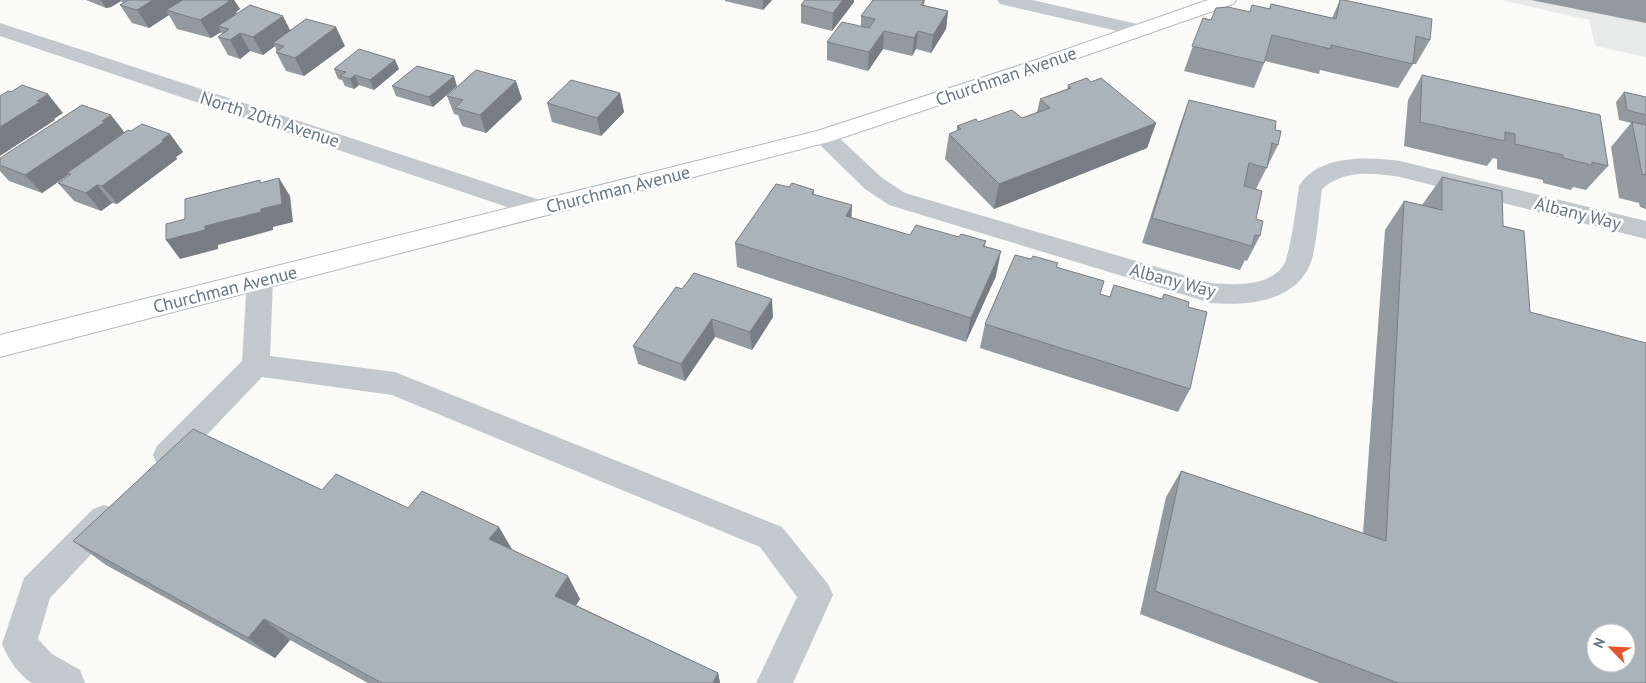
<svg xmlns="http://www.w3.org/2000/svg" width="1646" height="683" font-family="'PT Sans',sans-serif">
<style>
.built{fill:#e8e9e9}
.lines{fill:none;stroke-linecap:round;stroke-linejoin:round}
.secondary-casing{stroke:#b3babf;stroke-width:2}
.street{fill:#c3c8cc;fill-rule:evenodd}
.secondary{fill:#fff;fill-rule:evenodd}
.wall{fill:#929a9f}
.shaded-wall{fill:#777d82}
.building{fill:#aab3b9;stroke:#777d82;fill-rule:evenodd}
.labels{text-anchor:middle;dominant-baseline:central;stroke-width:5;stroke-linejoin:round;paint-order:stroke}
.street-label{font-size:18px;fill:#657683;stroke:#fff}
</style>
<rect width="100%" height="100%" fill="#fafaf8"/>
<!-- built -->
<path class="built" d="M 1501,0 L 1646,0 L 1646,57 L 1595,46 L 1589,20 Z"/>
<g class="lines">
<defs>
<path id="secondary" d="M 1208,0 L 1236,0 L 1233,4 L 1041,71 L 832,141 L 0,357 L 0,335 L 817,131 L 1027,63 Z"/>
</defs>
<!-- secondary casing -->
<use href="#secondary" class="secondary-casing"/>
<!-- street -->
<path class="street" d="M 997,0 L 1032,0 L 1146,26 L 1149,30 L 1146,34 L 1139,36 L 1000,4 Z
M 0,23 L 549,203 L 552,209 L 549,215 L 540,217 L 531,215 L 0,36 Z
M 824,129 L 832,131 L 881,177 L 905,193 L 1211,283 C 1234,285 1268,287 1283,266 C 1290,257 1297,201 1299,186 C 1319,154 1368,157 1400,161 L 1646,221 L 1646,239 L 1400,177 C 1373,173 1344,169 1322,189 C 1319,209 1317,244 1311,262 C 1296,302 1248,306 1211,303 L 889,205 L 865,189 L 816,141 L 813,136 L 816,131 Z
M 260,270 L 269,273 L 273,280 L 270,356 L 395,372 L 782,527 L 828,584 L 833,595 L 793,683 L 756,683 L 797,597 L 760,547 L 392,395 L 262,377 L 179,464 L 168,468 L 157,464 L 153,455 L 157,446 L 242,361 L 247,280 L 251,273 Z
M 104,505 L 115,509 L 120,519 L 115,529 L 50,598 L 38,639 L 52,654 L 80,670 L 85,683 L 32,683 C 19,675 8,659 2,644 L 24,578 L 93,509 Z"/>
<!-- secondary -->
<use href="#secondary" class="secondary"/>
</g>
<!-- wall -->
<path class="wall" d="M 86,0 L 234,0 L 240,9 L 236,12 L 237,14 L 290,30 L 345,46 L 304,76 L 286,71 L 276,52 L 277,52 L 275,46 L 263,55 L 250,51 L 240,59 L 228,55 L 218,37 L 222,34 L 221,32 L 211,38 L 177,29 L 169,15 L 149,28 L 132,23 L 120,5 L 123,3 L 121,1 L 111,7 L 106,8 Z
M 725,0 L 772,0 L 763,10 L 725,1 Z
M 873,0 L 925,0 L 924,5 L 948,11 L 946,29 L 931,53 L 916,49 L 912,56 L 883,49 L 868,71 L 827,60 L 827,42 L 861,26 L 861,16 Z
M 1340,0 L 1430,40 L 1416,64 L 1413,64 L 1398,88 L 1320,70 L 1319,74 L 1265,61 L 1254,88 L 1184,71 L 1203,18 L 1211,20 L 1269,9 L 1271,4 L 1332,18 Z
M 1531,0 L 1646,0 L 1646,23 Z
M 854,2 L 832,31 L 801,23 L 801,5 Z
M 395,60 L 399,69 L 374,90 L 359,85 L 354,89 L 345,86 L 342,80 L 338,79 L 334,69 Z
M 1422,75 L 1608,166 L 1586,190 L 1573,187 L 1571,190 L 1543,183 L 1543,180 L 1497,169 L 1497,159 L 1493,158 L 1487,166 L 1404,146 L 1408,100 Z
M 1091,82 L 1156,123 L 1147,148 L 994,209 L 945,159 L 949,134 L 957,131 L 957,126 L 978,122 L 1022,118 L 1037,112 L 1040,99 L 1067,89 L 1068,85 Z
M 392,86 L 457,86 L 433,107 L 396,96 Z
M 1624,92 L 1646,97 L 1646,209 L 1640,207 L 1639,203 L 1619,198 L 1611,147 L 1631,123 L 1619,120 L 1616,102 Z
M 620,93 L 624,112 L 601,136 L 552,122 L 547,103 Z
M 447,96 L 522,99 L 486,133 L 462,126 L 458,115 L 454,114 Z
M 1189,100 L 1275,130 L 1278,145 L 1256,189 L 1256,219 L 1260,236 L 1247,261 L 1245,260 L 1240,270 L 1142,243 L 1180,125 Z
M 131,131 L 170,134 L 183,152 L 176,157 L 177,159 L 117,204 L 112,203 L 101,211 L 74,201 L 58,183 L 69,176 L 68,175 L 42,193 L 9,181 L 0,171 L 0,158 Z
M 1442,177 L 1503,226 L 1646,683 L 1320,683 L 1140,614 L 1166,497 L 1181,471 L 1363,533 L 1385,230 L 1404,201 L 1422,205 Z
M 789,187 L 814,190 L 814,194 L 852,218 L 910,235 L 959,237 L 986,241 L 985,246 L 996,276 L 966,342 L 737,267 L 735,243 Z
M 1031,259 L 1058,263 L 1057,267 L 1100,294 L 1110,297 L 1114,285 L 1162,299 L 1164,294 L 1188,307 L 1190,389 L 1178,412 L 980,348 L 985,324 Z
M 676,287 L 773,317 L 752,350 L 715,337 L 685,381 L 638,364 L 633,346 Z
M 322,490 L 408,508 L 513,550 L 580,599 L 576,605 L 718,673 L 720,683 L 368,683 L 290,640 L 275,658 L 106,565 L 73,541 Z"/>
<!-- shaded-wall -->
<path class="shaded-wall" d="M 101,0 L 120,0 L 121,1 L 111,7 L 106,8 Z
M 153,0 L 192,0 L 166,10 L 169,15 L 149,28 L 137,10 Z
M 222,0 L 234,0 L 240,9 L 236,12 L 240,19 L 218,26 L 221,32 L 211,38 L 200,20 Z
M 763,0 L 772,0 L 763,10 Z
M 843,0 L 854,0 L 854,2 L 832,31 L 833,13 Z
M 948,11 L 946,29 L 931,53 L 933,35 Z
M 283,16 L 292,34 L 273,43 L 275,46 L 263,55 L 253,37 Z
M 336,27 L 345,46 L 304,76 L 295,58 Z
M 884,31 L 883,49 L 868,71 L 869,52 Z
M 918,31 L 916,49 L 912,56 L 914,38 Z
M 240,33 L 250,51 L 240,59 L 230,40 Z
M 395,60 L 399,69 L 374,90 L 370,80 Z
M 355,75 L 359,85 L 354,89 L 350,79 Z
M 454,76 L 457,86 L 433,107 L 429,97 Z
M 516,81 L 522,99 L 486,133 L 480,115 Z
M 620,93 L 624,112 L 601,136 L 597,118 Z
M 48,94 L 63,113 L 54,119 L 55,120 L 0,156 L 0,127 Z
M 111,115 L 125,133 L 67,173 L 68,175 L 42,193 L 25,175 Z
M 1156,123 L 1147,148 L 994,209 L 999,184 Z
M 170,134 L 183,152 L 176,157 L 177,159 L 117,204 L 102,186 Z
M 279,178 L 290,196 L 293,222 L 273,227 L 273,230 L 218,245 L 218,249 L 180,259 L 166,240 L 205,226 L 261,209 Z
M 97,185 L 112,203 L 101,211 L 86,193 Z
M 852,205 L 851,230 L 846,216 Z
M 1001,251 L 996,276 L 966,342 L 971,318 Z
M 772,299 L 773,317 L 752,350 L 750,332 Z
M 712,319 L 715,337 L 685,381 L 681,364 Z
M 499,527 L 513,551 L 489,539 Z
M 568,576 L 580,599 L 568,618 L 555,596 Z
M 264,619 L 290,640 L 275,658 L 248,638 Z
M 718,673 L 720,683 L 713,683 Z"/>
<!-- building -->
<path class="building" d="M 128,0 L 153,0 L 137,10 L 120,5 Z
M 183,0 L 226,0 L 230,1 L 200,20 L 166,10 Z
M 805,0 L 843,0 L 833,13 L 801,5 Z
M 873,0 L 924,0 L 921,5 L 948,11 L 933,35 L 918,31 L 914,38 L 884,31 L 869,52 L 827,42 L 842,22 L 869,28 L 875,19 L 861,16 Z
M 1340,0 L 1344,0 L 1432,19 L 1430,40 L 1416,36 L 1413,64 L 1331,45 L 1331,49 L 1272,35 L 1264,63 L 1192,46 L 1203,18 L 1211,20 L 1216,8 L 1228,7 L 1250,12 L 1252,5 L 1270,9 L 1271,4 L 1336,19 Z
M 250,5 L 283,16 L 253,37 L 240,33 L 230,40 L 218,37 L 229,29 L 218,26 Z
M 306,19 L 336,27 L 295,58 L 276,52 L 284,46 L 273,43 Z
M 359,49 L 395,60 L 370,80 L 355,75 L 350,79 L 340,76 L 346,72 L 334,69 Z
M 417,66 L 454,76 L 429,97 L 392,86 Z
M 476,70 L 516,81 L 480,115 L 455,108 L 463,100 L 447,96 Z
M 1422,75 L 1600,115 L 1608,166 L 1592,162 L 1592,165 L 1563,158 L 1563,155 L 1515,144 L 1515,134 L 1505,132 L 1505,141 L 1420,122 Z
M 1087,78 L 1091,82 L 1101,78 L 1156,123 L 999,184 L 949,134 L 961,129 L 957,126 L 976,119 L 978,122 L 1012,110 L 1022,118 L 1050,108 L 1040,99 L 1071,88 L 1068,85 Z
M 571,80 L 620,93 L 597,118 L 547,103 Z
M 22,85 L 48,94 L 37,101 L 40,102 L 0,127 L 0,96 L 8,91 L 11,92 Z
M 1624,92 L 1646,97 L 1646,115 L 1627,110 Z
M 1189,100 L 1276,121 L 1275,130 L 1281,131 L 1278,145 L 1272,143 L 1267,168 L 1249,163 L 1244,186 L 1262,191 L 1256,219 L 1263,221 L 1260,236 L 1255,235 L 1252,246 L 1152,218 Z
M 82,105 L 111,115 L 102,121 L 105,122 L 25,175 L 0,165 L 0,158 Z
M 1632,122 L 1646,125 L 1646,175 L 1642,174 Z
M 142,124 L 170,134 L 162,140 L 164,141 L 102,186 L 97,185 L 86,193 L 58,183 L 71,174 L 67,173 L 128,130 L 131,131 Z
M 1442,177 L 1502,191 L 1503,226 L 1524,231 L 1530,312 L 1646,343 L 1646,683 L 1398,683 L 1155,591 L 1181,471 L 1386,541 L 1404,201 L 1442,210 ZM 1596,633 L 1626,633 L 1626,663 L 1596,663 Z
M 279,178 L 282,204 L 261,209 L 261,212 L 205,226 L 205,230 L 166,240 L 166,224 L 185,219 L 185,199 L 260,180 L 260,183 Z
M 792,183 L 814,190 L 812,194 L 852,205 L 846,216 L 910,235 L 916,225 L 959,237 L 961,234 L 986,241 L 983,246 L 1001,251 L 971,318 L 735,243 L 776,184 L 789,187 Z
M 1015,255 L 1031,259 L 1033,256 L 1058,263 L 1056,267 L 1104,281 L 1100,294 L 1110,297 L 1114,285 L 1162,299 L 1164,294 L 1189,302 L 1188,307 L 1207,312 L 1190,389 L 985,324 Z
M 694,273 L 772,299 L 750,332 L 712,319 L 681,364 L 633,346 L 676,287 L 682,289 Z
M 193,429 L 322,490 L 336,474 L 408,508 L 422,491 L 499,527 L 489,539 L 568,576 L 555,596 L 718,673 L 713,683 L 382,683 L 264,619 L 248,638 L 73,541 Z"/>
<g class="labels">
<!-- street labels -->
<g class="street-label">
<text transform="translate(1006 76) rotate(-19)">Churchman Avenue</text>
<text transform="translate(270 119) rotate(18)">North 20th Avenue</text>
<text transform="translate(618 189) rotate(-14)">Churchman Avenue</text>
<text transform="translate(1578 213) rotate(14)">Albany Way</text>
<text transform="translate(1173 280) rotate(15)">Albany Way</text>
<text transform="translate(225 289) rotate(-14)">Churchman Avenue</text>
</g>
</g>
<!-- north arrow -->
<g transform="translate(1611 648) rotate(294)"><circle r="24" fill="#ffffff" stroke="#c1c8cd"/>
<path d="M0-4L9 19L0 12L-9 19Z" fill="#e4572e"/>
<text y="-8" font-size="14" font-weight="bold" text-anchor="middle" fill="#657683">N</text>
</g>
</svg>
